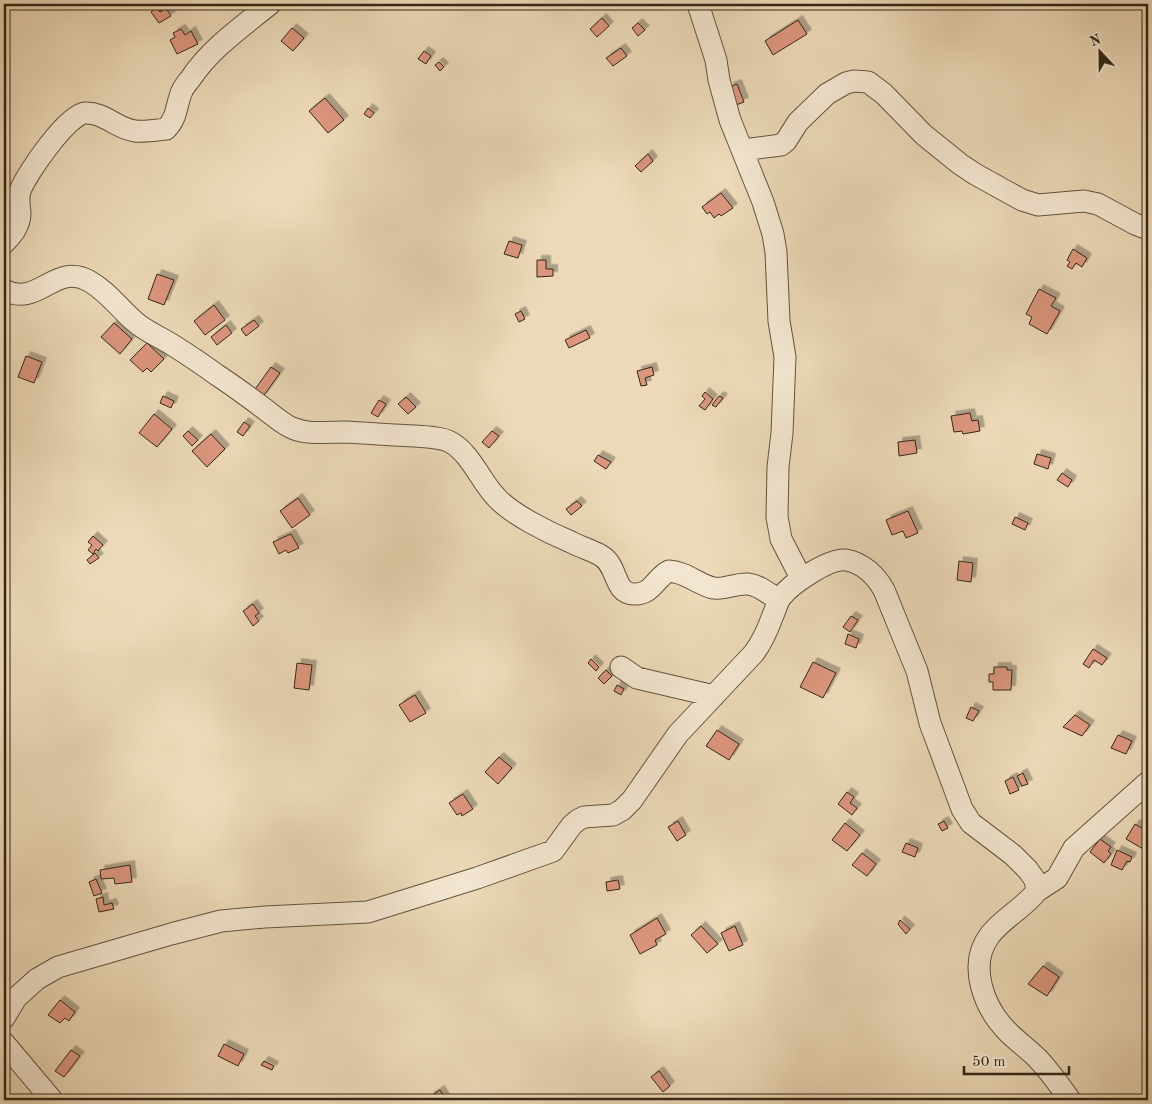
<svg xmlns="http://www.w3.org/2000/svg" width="1152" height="1104" font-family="'Old Standard TT',serif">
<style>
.building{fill:#dc967e;stroke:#342617;filter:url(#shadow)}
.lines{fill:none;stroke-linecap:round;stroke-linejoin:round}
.minor-casing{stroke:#62533f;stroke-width:23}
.minor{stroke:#f3e6d0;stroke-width:21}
</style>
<defs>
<filter id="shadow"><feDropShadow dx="4.5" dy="-4.5" stdDeviation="0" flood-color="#0004"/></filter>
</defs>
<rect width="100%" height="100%" fill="#ecd9b7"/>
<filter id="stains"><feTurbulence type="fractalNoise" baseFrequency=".004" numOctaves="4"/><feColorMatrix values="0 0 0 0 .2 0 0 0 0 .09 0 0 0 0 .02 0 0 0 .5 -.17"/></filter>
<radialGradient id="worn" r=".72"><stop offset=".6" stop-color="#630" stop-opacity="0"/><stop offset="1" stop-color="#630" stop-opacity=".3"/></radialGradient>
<!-- building -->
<path class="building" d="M 157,7 L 160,12 L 166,8 L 171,16 L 159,23 L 151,12 Z
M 602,18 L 609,26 L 597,37 L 590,29 Z
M 798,20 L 807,34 L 773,55 L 765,41 Z
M 638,23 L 645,30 L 638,36 L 632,28 Z
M 292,28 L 304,38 L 293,51 L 281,41 Z
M 181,29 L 185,35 L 191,31 L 198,44 L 177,54 L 170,40 L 175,37 L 173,33 Z
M 621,48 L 627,56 L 613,66 L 606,58 Z
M 424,51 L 431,56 L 426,64 L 418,59 Z
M 439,62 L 444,67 L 440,71 L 435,65 Z
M 737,84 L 744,102 L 736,105 L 729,87 Z
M 325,98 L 344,120 L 328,133 L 309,111 Z
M 368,108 L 374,113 L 370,118 L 364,114 Z
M 648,154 L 653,161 L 641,172 L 635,166 Z
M 721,193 L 733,208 L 721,216 L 719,214 L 714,218 L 710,212 L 707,214 L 702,207 Z
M 509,241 L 522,245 L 518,258 L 504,254 Z
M 1073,249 L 1087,258 L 1082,267 L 1076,263 L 1072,269 L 1067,266 L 1070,262 L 1067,260 Z
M 537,260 L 546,260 L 546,269 L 553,269 L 553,276 L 537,277 Z
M 157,274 L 174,280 L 164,305 L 148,299 Z
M 1039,289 L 1056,298 L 1051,306 L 1060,311 L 1047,334 L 1029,324 L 1032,317 L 1026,314 Z
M 214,305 L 225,320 L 205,335 L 194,321 Z
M 521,311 L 525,319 L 519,322 L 515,314 Z
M 254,320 L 259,326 L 246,336 L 241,329 Z
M 114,323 L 132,339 L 120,354 L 101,337 Z
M 226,325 L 232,333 L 217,345 L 211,337 Z
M 586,330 L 590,338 L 569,348 L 565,340 Z
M 147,343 L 164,359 L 151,372 L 147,368 L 143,372 L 130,360 Z
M 26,356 L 42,362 L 34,383 L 18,377 Z
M 271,367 L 280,373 L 262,398 L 253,392 Z
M 652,367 L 654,375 L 645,378 L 647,385 L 641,386 L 637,371 Z
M 705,392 L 713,399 L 705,410 L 699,406 L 705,399 L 702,396 Z
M 163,396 L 174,401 L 171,408 L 160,403 Z
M 719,396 L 723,398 L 716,407 L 712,405 Z
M 406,397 L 416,407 L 408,414 L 398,404 Z
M 379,400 L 386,404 L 378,417 L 371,413 Z
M 970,413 L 972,421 L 978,420 L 980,431 L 963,434 L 962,431 L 954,432 L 951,416 Z
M 154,414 L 172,429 L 157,447 L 139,433 Z
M 244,422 L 250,426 L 243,436 L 237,432 Z
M 188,431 L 198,440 L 192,446 L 183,436 Z
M 492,431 L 499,436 L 489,448 L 482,442 Z
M 211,434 L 225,449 L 207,467 L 192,451 Z
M 915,440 L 917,453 L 899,456 L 898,442 Z
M 1037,454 L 1051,458 L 1048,469 L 1034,464 Z
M 598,455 L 611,462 L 606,469 L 594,461 Z
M 1062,473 L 1072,480 L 1068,487 L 1057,480 Z
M 298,498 L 310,515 L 292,528 L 280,511 Z
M 577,501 L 582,506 L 571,515 L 566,509 Z
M 908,511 L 918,533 L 906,538 L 903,531 L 892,535 L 886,520 Z
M 1015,517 L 1028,523 L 1025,530 L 1012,524 Z
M 291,534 L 299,548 L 288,553 L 286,550 L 279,554 L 273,542 Z
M 93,536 L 103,545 L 98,551 L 96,549 L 93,554 L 88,550 L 92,545 L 88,542 Z
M 95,553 L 99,558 L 90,564 L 87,560 Z
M 959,561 L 973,563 L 971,582 L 957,580 Z
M 253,604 L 259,613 L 255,616 L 259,621 L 253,626 L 243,611 Z
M 851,616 L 858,620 L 850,632 L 843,627 Z
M 848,634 L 859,639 L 856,648 L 845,644 Z
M 1093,649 L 1107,658 L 1102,665 L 1094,660 L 1089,668 L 1083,664 Z
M 591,659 L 599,667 L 596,671 L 588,663 Z
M 813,662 L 836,673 L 823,698 L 800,687 Z
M 297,663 L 312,665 L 309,690 L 294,688 Z
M 994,667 L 1007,667 L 1007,670 L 1012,670 L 1011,690 L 993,690 L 993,682 L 989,682 L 989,674 L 994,674 Z
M 606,670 L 612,676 L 604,684 L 598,678 Z
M 617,685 L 624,689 L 621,695 L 614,691 Z
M 415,695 L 426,713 L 410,722 L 399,705 Z
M 971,707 L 979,711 L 973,721 L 966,718 Z
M 1075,715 L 1090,725 L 1082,736 L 1063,727 Z
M 717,730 L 739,744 L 729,760 L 706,746 Z
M 1118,735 L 1132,741 L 1126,754 L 1111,748 Z
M 499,757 L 512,768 L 498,784 L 485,772 Z
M 1023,773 L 1028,784 L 1022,786 L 1017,776 Z
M 1013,777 L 1019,790 L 1010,794 L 1005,781 Z
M 847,792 L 854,797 L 850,803 L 857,808 L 852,815 L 838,804 Z
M 463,794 L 473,809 L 462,816 L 461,813 L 457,815 L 449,803 Z
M 678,821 L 686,835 L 677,841 L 668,827 Z
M 944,821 L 948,828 L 942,831 L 938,824 Z
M 845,823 L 860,835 L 847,851 L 832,840 Z
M 1135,824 L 1148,832 L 1148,844 L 1145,850 L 1126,839 Z
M 1100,839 L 1111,847 L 1108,851 L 1111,854 L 1104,863 L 1090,852 Z
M 906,843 L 918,848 L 915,857 L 902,852 Z
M 1117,850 L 1132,857 L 1130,862 L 1127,861 L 1122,870 L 1111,865 Z
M 862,853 L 876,864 L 867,876 L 852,865 Z
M 130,865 L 132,882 L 115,884 L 114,878 L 101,879 L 100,870 Z
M 96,879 L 102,893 L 94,896 L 89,882 Z
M 618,880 L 620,889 L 607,891 L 606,882 Z
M 103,897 L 104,905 L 112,903 L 114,909 L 99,912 L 96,899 Z
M 657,918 L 666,934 L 655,940 L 657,945 L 640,954 L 630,935 Z
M 900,920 L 910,929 L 906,934 L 898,924 Z
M 701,926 L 718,944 L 707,953 L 691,935 Z
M 735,926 L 743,945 L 729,951 L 721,933 Z
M 1043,966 L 1059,977 L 1047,996 L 1028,984 Z
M 60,1000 L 75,1012 L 69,1021 L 65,1018 L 60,1023 L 48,1015 Z
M 224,1044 L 244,1054 L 238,1066 L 218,1056 Z
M 71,1050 L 80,1056 L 64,1077 L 55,1071 Z
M 264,1061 L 274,1066 L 272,1070 L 261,1065 Z
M 659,1071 L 670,1086 L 663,1092 L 651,1077 Z
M 440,1090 L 446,1100 L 431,1100 L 429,1097 Z"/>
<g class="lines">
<defs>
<path id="minor" d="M 698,4 L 716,60 L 719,80 L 730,120 L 763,202 L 773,234 L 776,252 L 779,321 L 785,357 L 782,433 L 778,467 L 777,517 L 781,539 L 801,578
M 743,150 L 781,145 L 786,141 L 798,122 L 827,94 L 846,83 L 854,81 L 868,82 L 884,94 L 924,135 L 960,164 L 975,174 L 1022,200 L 1038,205 L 1084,201 L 1098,204 L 1135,224 L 1148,229
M 4,243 C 12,235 20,226 20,213 C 19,206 18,198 20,191 C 26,174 68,114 85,113 C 104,112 117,129 135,131 C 145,132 156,130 166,129 C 178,117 176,104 182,91 C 184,86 188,82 191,78 C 211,48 242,27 270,4
M 4,290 C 39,308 54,262 89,281 C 107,291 119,308 134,321 C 145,331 158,336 171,344 C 187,354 202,364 217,375 C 234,386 250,398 266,410 C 274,416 283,424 292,428 C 309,435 326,432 344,432 C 367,433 391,435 415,436 C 426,437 441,437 450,442 C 470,452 481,482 496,497 C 511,514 549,533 571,542 C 580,547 591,550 600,555 C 619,565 613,594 634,594 C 652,595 656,577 669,571 C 686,572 697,584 713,588 C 725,590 736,583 748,584 C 759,585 769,594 779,600
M 621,667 L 637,678 L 714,696
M 1037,891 L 1057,878 L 1074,848 L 1148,782
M 4,1018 L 16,998 L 37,979 L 58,967 L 171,934 L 221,921 L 265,917 L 368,912 L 477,878 L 553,851 L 572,825 L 578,820 L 584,817 L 613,815 L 622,810 L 632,800 L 678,734 L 754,653 C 763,641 768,629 773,615 C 776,609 777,602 781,597 C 791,584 829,558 846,560 C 863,563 876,576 884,590 L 917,671 L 930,723 L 962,809 L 971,823 L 1013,855 L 1028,870 L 1035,880 L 1037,891 C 1024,908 1003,918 990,935 C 967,965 984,1008 1008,1032 C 1017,1041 1028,1049 1037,1058 C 1049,1070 1060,1086 1070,1100
M 4,1043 L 52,1100"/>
</defs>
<!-- minor casing -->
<use href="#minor" class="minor-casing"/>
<!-- minor -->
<use href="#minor" class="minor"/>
</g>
<!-- margin -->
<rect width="1152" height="1104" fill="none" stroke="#ecd9b7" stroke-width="20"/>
<rect x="5" y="5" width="1142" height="1094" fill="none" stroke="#342617" stroke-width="2.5"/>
<rect x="10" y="10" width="1132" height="1084" fill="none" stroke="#342617"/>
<!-- north arrow -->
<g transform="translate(1100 52) rotate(338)" stroke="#f3e6d0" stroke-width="4" paint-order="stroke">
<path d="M0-4L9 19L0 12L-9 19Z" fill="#342617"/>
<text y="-8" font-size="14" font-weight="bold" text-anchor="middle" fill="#342617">N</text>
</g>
<!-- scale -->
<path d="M964 1066v8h105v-8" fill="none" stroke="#342617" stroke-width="2.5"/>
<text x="972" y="1066" font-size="15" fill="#342617" stroke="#f3e6d0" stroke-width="4" paint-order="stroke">50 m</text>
<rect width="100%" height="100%" filter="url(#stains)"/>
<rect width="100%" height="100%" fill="url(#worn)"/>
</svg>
